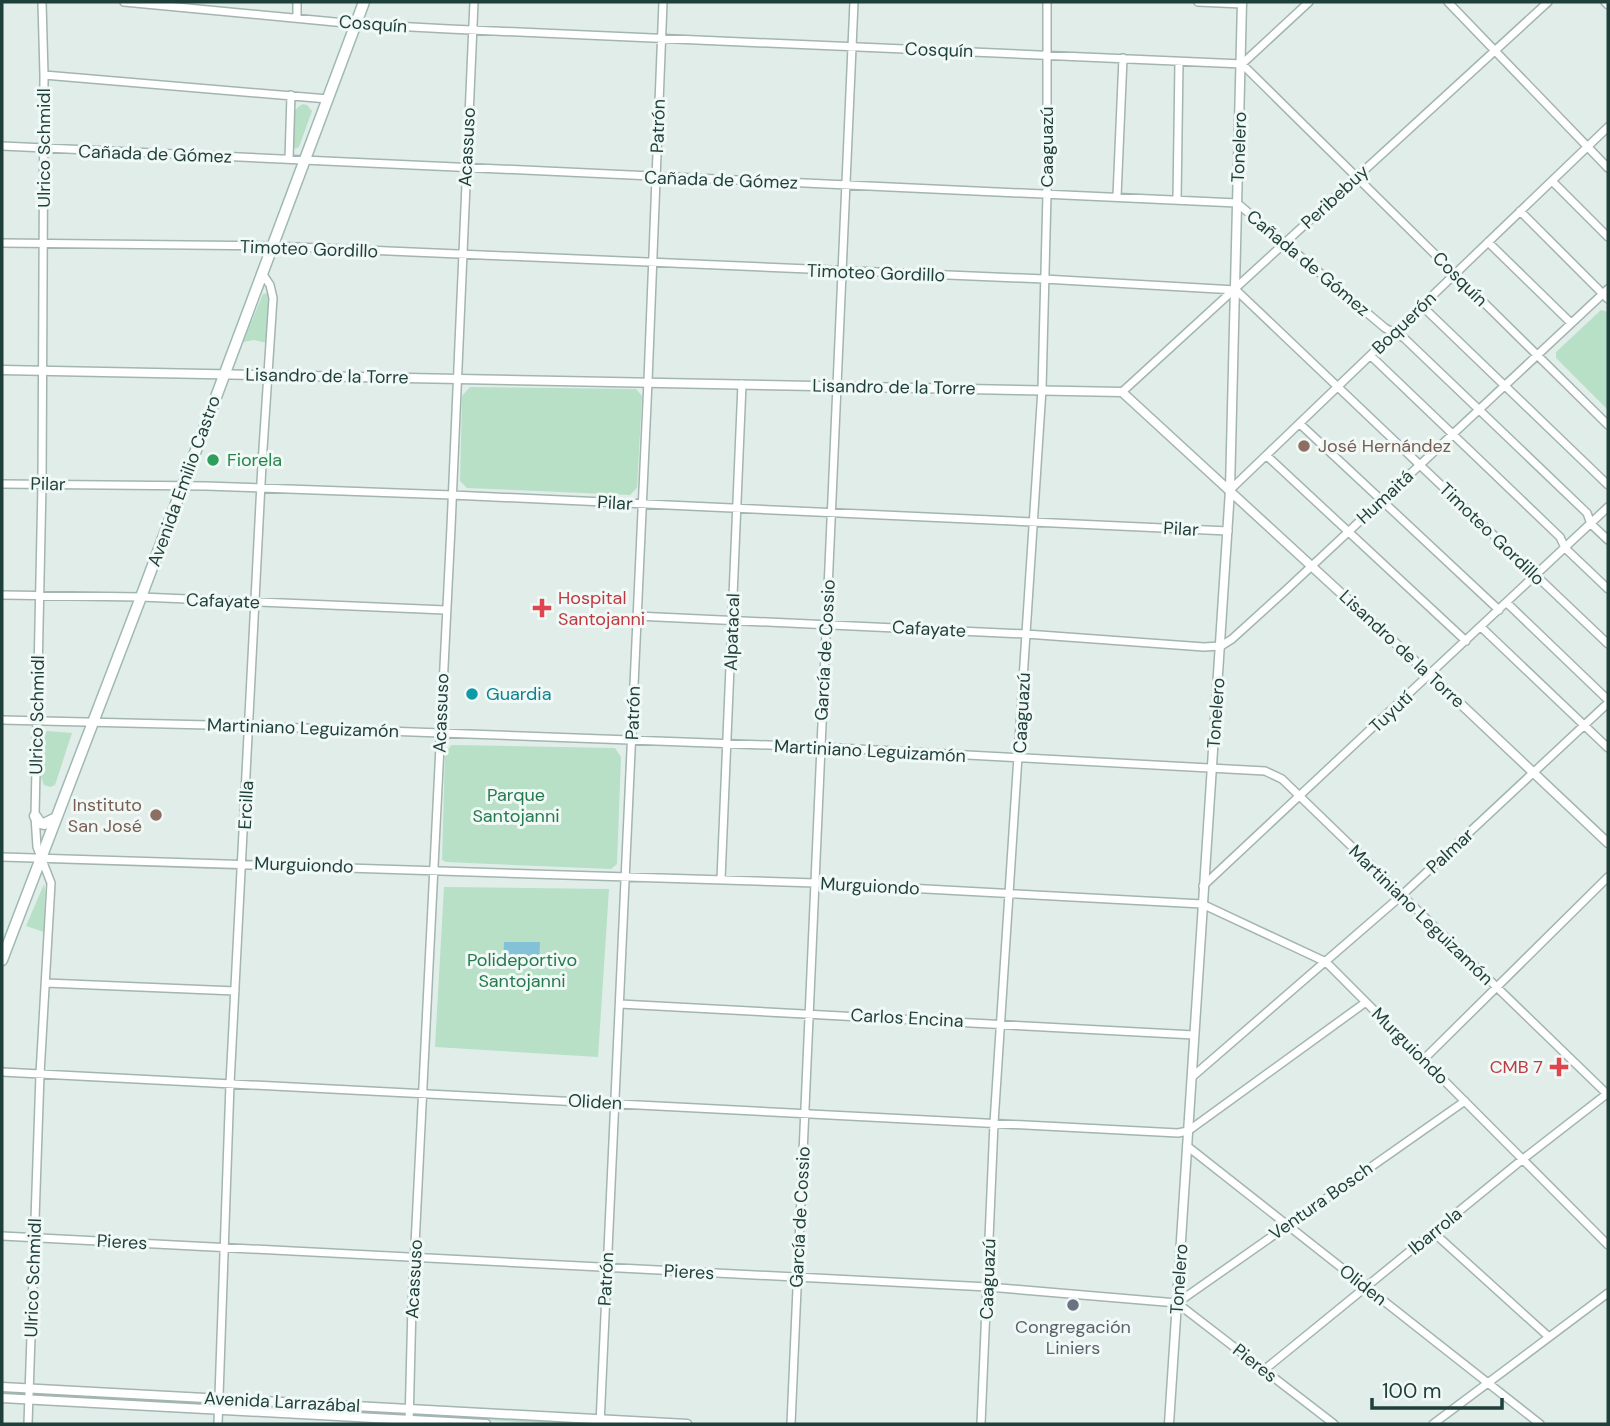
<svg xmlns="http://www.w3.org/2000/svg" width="1610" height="1426" font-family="'DM Sans',sans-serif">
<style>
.green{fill:#b7e0c7}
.water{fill:#83c1d7}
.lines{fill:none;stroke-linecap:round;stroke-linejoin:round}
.minor-casing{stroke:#a3b5b1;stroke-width:10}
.tertiary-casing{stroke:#a3b5b1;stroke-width:11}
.secondary-casing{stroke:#9eb9b3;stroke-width:13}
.minor{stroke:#fff;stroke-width:7}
.tertiary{stroke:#fff;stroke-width:8}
.secondary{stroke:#fff;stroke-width:10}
.education-dot{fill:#8d6e63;stroke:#f1f9f6;stroke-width:2.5}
.leisure-dot{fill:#2e9e5b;stroke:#f1f9f6;stroke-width:2.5}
.health-dot{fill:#e0444e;stroke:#f1f9f6;stroke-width:2.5}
.culture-dot{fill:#0f9aa8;stroke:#f1f9f6;stroke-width:2.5}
.worship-dot{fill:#6b7280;stroke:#f1f9f6;stroke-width:2.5}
.labels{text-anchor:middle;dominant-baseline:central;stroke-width:6;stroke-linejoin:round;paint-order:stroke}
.street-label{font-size:18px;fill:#1f3f3a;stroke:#f1f9f6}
.education-label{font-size:18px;fill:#785e54;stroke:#f1f9f6;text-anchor:start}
.leisure-label{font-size:18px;fill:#27864d;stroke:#f1f9f6;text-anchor:start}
.health-label{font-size:18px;fill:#be3a42;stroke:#f1f9f6;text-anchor:start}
.culture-label{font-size:18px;fill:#0d838f;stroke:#f1f9f6;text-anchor:start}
.park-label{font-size:18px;fill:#26794f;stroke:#f1f9f6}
.worship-label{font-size:18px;fill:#5b616d;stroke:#f1f9f6}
</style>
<rect width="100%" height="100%" fill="#e1ede9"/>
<!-- green -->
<path class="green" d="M 303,104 L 307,105 L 312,111 L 299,147 L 295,149 C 291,135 287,111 303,104 Z
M 268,293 L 267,343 L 254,340 L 243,342 L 263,294 Z
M 1601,310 L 1608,312 L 1608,410 L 1556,358 L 1556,352 Z
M 470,387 L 636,389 L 642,396 L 637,488 L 630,495 L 467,488 L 460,481 L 462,396 Z
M 47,731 L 72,733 L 55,785 L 50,787 L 44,785 L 41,777 L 45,733 Z
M 452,745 L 615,748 L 621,757 L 617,864 L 611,869 L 446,862 L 442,860 L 445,752 Z
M 44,884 L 45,891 L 44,932 L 26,926 Z
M 444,887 L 609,889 L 598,1057 L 435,1047 Z
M 235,1405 L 392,1413 L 391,1415 L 235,1408 Z
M 427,1415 L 583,1423 L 560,1424 L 427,1417 Z"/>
<!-- water -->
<path class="water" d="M 504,942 L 540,942 L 539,966 L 503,966 Z"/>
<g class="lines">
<defs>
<path id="minor" d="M 124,2 L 356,24 L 449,29 L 1242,64 L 1608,425
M 297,2 L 297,18
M 1198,2 L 1242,4
M 1448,2 L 1608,168
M 1605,2 L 1608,5
M 1242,64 L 1309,2
M 44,75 L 328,99
M 2,146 L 1237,203 L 1385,328 L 1404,338 L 1587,513 L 1591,524 L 1608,540
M 289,159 L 291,95
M 1552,181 L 1608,237
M 1117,196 L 1123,58
M 1177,200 L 1179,62
M 1520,211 L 1608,299
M 1488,242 L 1571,323
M 2,243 L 273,246 L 1044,279 L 1236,290 L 1608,644
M 1422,306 L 1608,485
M 1371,356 L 1560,537 L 1565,548 L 1608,589
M 1122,392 L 1548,2
M 1300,424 L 1499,610
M 1267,456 L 1466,641
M 2,484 L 206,486 L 452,495 L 1228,531
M 1230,490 L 1608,127
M 2,595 L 141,597 L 445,610
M 1507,603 L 1608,700
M 636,616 L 1026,634 L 1204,647 L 1221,646 L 1232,639 L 1285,591 L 1608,289
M 1481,627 L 1608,748
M 2,720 L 250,726 L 820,747 L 1265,771 L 1282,779 L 1608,1095
M 2,857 L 815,883 L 1202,904 L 1326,962 L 1608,1245
M 721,879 L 742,384
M 1203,886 L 1608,507
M 46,983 L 235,991
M 620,1004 L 1194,1035
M 1424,1059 L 1608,877
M 2,1072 L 1178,1133 L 1188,1131 L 1366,1002
M 1192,1077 L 1401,896 L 1608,703
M 1187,1146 L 1540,1424
M 1433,1232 L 1549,1337
M 2,1236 L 988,1287 L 1177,1303 L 1334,1424
M 1177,1303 L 1465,1101
M 1264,1370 L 1523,1159 L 1608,1093
M 28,1424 L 40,1074 L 51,883 L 37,847 L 35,816 L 42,484 L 44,75 L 42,2
M 218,1424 L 230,1084 L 262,464 L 273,298 L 270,285 L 262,273
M 409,1424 L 412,1305 L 451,527 L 474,2
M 600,1424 L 648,381 L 663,2
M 791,1424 L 854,2
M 981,1424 L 994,1123 L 1042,389 L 1047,194 L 1047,2
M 1433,1424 L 1608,1293"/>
<path id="tertiary" d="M 2,370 L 1122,392 L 1430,675 L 1608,843
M 2,1387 L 687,1424
M 2,1398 L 486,1424
M 1169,1424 L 1230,490 L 1242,2"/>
<path id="secondary" d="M 35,816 L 40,823 L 44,824 L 54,819
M 2,960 L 141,597 L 364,2"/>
</defs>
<!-- minor casing -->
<use href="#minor" class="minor-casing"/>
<!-- tertiary casing -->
<use href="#tertiary" class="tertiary-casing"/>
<!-- secondary casing -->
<use href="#secondary" class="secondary-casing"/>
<!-- minor -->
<use href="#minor" class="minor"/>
<!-- tertiary -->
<use href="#tertiary" class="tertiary"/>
<!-- secondary -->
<use href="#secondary" class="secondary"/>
</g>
<!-- markers -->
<g class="education-dot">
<circle cx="1304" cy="446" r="7"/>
<circle cx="156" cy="815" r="7"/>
</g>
<circle class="leisure-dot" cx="213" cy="460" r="7"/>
<g class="health-dot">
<path d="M538.5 597.5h7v7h7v7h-7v7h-7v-7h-7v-7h7z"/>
<path d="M1555.5 1056.5h7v7h7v7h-7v7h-7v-7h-7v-7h7z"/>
</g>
<circle class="culture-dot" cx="472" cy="694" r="7"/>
<circle class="worship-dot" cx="1073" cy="1305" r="7"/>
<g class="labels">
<!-- street labels -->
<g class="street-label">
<text transform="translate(373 24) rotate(4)">Cosquín</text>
<text transform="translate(939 50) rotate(2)">Cosquín</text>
<text transform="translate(658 126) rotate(-88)">Patrón</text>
<text transform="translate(467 147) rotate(-87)">Acassuso</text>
<text transform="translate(1047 147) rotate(-90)">Caaguazú</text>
<text transform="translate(1239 147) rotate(-88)">Tonelero</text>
<text transform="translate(44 148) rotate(-90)">Ulrico Schmidl</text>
<text transform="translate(155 154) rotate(2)">Cañada de Gómez</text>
<text transform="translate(721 180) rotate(2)">Cañada de Gómez</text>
<text transform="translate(1335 197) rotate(-43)">Peribebuy</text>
<text transform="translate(309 249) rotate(2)">Timoteo Gordillo</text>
<text transform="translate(1308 263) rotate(40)">Cañada de Gómez</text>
<text transform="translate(876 273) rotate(2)">Timoteo Gordillo</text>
<text transform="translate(1460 279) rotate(45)">Cosquín</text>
<text transform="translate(1404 323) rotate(-44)">Boquerón</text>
<text transform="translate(327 376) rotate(1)">Lisandro de la Torre</text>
<text transform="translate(894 387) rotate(1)">Lisandro de la Torre</text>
<text transform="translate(184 481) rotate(-70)">Avenida Emilio Castro</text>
<text transform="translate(48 484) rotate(1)">Pilar</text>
<text transform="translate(1385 497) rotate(-43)">Humaitá</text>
<text transform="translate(615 503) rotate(3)">Pilar</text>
<text transform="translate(1181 529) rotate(3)">Pilar</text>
<text transform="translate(1492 534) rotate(44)">Timoteo Gordillo</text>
<text transform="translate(223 601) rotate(2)">Cafayate</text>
<text transform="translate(929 629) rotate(3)">Cafayate</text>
<text transform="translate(732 632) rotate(-88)">Alpatacal</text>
<text transform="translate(1402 649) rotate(43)">Lisandro de la Torre</text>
<text transform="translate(825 650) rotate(-87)">García de Cossio</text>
<text transform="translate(1391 712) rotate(-43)">Tuyutí</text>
<text transform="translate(441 713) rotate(-88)">Acassuso</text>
<text transform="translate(633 713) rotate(-88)">Patrón</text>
<text transform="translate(1022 713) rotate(-87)">Caaguazú</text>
<text transform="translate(1216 713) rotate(-86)">Tonelero</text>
<text transform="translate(37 715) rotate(-89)">Ulrico Schmidl</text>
<text transform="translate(303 728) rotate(2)">Martiniano Leguizamón</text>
<text transform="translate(870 751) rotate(3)">Martiniano Leguizamón</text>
<text transform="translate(246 805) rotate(-87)">Ercilla</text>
<text transform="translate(1450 851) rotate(-43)">Palmar</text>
<text transform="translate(304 865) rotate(2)">Murguiondo</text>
<text transform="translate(870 886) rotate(3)">Murguiondo</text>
<text transform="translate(1421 915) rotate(44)">Martiniano Leguizamón</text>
<text transform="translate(907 1018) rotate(3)">Carlos Encina</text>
<text transform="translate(1410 1046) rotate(45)">Murguiondo</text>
<text transform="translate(595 1102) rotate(3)">Oliden</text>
<text transform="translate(1321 1201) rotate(-35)">Ventura Bosch</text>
<text transform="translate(800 1217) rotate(-87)">García de Cossio</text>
<text transform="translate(1435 1231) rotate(-39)">Ibarrola</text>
<text transform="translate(122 1242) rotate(3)">Pieres</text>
<text transform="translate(689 1272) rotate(3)">Pieres</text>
<text transform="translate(33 1278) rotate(-88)">Ulrico Schmidl</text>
<text transform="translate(414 1279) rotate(-87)">Acassuso</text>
<text transform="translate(606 1279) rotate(-87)">Patrón</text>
<text transform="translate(988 1279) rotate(-88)">Caaguazú</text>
<text transform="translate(1179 1279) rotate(-86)">Tonelero</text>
<text transform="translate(1363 1285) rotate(38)">Oliden</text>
<text transform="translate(1255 1363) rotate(38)">Pieres</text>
<text transform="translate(282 1402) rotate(3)">Avenida Larrazábal</text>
</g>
<!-- education labels -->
<g class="education-label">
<text x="1318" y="446">José Hernández</text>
<text x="142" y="805" text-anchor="end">Instituto<tspan x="142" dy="21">San José</tspan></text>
</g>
<!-- leisure labels -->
<g class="leisure-label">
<text x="227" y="460">Fiorela</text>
</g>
<!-- health labels -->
<g class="health-label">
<text x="558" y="598">Hospital<tspan x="558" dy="21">Santojanni</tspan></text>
<text x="1543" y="1067" text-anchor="end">CMB 7</text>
</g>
<!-- culture labels -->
<g class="culture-label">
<text x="486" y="694">Guardia</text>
</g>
<!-- park labels -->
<g class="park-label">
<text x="516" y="795">Parque<tspan x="516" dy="21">Santojanni</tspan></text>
<text x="522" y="960">Polideportivo<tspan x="522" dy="21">Santojanni</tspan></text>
</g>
<!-- worship labels -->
<g class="worship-label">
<text x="1073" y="1327">Congregación<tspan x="1073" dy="21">Liniers</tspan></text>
</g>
</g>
<!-- border -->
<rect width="1610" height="1426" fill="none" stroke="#1f3f3a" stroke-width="7"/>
<!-- scale -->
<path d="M1372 1398v10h130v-10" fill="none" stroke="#1f3f3a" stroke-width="3.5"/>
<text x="1382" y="1398" font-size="21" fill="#1f3f3a" stroke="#f1f9f6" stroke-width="5" paint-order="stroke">100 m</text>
</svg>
